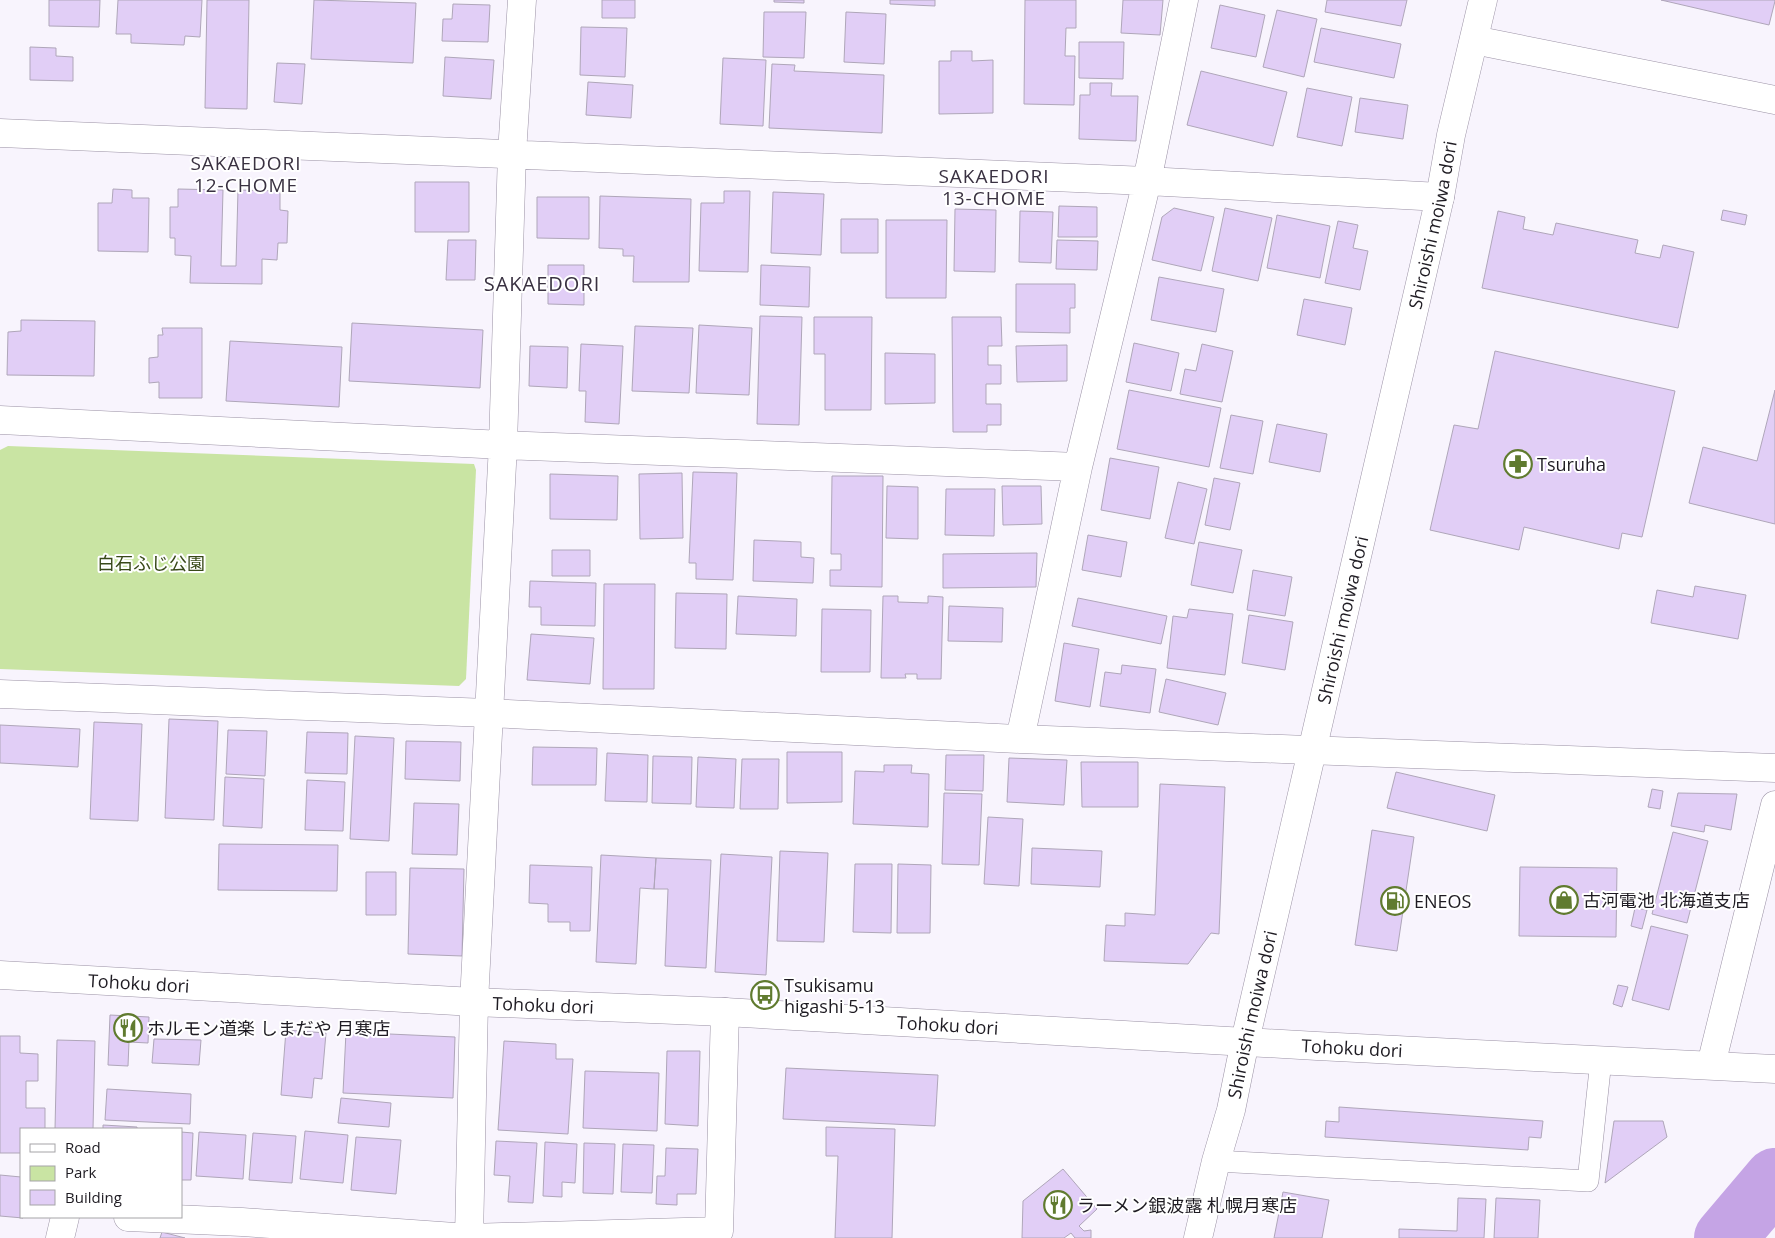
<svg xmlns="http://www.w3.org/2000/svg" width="1775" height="1238" font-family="'Open Sans','Noto Sans JP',sans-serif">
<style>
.green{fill:#c9e4a3}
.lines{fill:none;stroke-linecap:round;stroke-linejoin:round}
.river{stroke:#c5a4e5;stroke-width:62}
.building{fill:#e1cef6;stroke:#afa6b9}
.lane-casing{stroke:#9b92a5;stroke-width:22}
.street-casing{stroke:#9b92a5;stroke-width:29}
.secondary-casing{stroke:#9b92a5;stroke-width:29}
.lane{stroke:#fff;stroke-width:21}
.street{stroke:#fff;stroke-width:28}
.secondary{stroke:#fff;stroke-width:28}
.labels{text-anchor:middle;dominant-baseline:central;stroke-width:4;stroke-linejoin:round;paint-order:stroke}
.street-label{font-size:18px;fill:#1e1b22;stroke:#fff}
.poi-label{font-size:18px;fill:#1e1b22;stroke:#fff;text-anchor:start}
.park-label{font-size:18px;fill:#384918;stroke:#fff}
.neighbourhood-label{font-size:19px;letter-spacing:1px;fill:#393141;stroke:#fff}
.quarter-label{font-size:20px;letter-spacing:1px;fill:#393141;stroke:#fff}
</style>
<rect width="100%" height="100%" fill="#f8f4fd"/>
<!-- green -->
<path class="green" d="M 8,446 L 474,464 L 476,470 L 466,679 L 459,686 L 0,669 L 0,450 Z"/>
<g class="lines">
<!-- river -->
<path class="river" d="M 1725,1238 L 1775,1179"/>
</g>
<!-- building -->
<path class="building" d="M 49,0 L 100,0 L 99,27 L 49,26 Z
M 118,0 L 202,0 L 200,37 L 185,36 L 184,45 L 131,43 L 131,34 L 116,34 Z
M 207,0 L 249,0 L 247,109 L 205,108 Z
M 314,0 L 416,3 L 413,63 L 311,59 Z
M 602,0 L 635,0 L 635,18 L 602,18 Z
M 774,0 L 804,0 L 804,3 L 774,2 Z
M 890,0 L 935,0 L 935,6 L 890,4 Z
M 1025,0 L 1076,0 L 1076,28 L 1066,28 L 1065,56 L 1075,56 L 1074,105 L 1024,104 Z
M 1123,0 L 1163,0 L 1160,35 L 1121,33 Z
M 1327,0 L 1407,0 L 1401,26 L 1325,12 Z
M 1661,0 L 1775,0 L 1775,1 L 1769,25 Z
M 453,4 L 490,5 L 488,42 L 442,41 L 443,19 L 452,19 Z
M 1220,5 L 1265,15 L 1256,57 L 1211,48 Z
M 1277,10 L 1317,19 L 1304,77 L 1263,67 Z
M 764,12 L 806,12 L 804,58 L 763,57 Z
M 846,12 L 886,14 L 884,64 L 844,62 Z
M 581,27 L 627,28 L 625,77 L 580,75 Z
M 1321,28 L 1401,44 L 1394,78 L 1314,62 Z
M 1079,42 L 1124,42 L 1123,79 L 1079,78 Z
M 30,47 L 56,48 L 56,56 L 73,57 L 73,81 L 30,80 Z
M 951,51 L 972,51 L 972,61 L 993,60 L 993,113 L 939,114 L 939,61 L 951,61 Z
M 445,57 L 494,60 L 491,99 L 443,96 Z
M 723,58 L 766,60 L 763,126 L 720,124 Z
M 277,63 L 305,64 L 302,104 L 274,102 Z
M 772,64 L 795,65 L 794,71 L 884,75 L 882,133 L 769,128 Z
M 1201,71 L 1287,92 L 1273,146 L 1187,125 Z
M 588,82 L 633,85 L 631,118 L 586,115 Z
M 1090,83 L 1112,83 L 1111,96 L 1138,96 L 1136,141 L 1079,139 L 1080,95 L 1090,95 Z
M 1307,88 L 1352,97 L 1342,146 L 1297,137 Z
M 1360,98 L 1408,105 L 1403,139 L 1355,132 Z
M 415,182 L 469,182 L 469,232 L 415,232 Z
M 113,189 L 132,190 L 132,198 L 149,198 L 148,252 L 98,251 L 98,203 L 112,203 Z
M 178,189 L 223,190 L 221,266 L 236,266 L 238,190 L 280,191 L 280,210 L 288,211 L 287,243 L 278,243 L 277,260 L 262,259 L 262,284 L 190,283 L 191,256 L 175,255 L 175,238 L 170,238 L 170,207 L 178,207 Z
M 724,191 L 750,191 L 748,272 L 699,271 L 701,203 L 724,203 Z
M 773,192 L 824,194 L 821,255 L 771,253 Z
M 600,196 L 691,199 L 689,282 L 633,282 L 634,256 L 623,256 L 623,249 L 599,248 Z
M 537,197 L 589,197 L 589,239 L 537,238 Z
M 1059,206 L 1097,207 L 1097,237 L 1058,237 Z
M 1174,208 L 1214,217 L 1201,271 L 1152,260 L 1162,217 Z
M 1225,208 L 1272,218 L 1258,281 L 1212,271 Z
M 955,209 L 996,210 L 995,272 L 954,271 Z
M 1723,210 L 1747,215 L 1745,225 L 1721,220 Z
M 1020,211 L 1053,212 L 1051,263 L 1019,262 Z
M 1498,211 L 1525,217 L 1523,229 L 1553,235 L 1556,223 L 1638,240 L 1635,253 L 1660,258 L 1663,245 L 1694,252 L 1678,328 L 1482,288 Z
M 1277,215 L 1330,226 L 1320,278 L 1267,268 Z
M 841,219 L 878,219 L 878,253 L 841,253 Z
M 886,220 L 947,220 L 946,298 L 886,298 Z
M 1338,221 L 1358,225 L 1353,248 L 1368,251 L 1360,290 L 1325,283 Z
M 448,240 L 476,240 L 475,280 L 446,280 Z
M 1057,240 L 1098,241 L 1097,270 L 1056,269 Z
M 548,265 L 584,265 L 584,305 L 548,304 Z
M 761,265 L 810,267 L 809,307 L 760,305 Z
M 1159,277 L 1224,289 L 1216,332 L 1151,320 Z
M 1016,284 L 1075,284 L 1075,308 L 1070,308 L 1070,333 L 1016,332 Z
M 1304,299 L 1352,308 L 1345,345 L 1297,335 Z
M 760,316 L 802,317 L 799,425 L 757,424 Z
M 814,317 L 872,317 L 871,410 L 825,410 L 825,354 L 814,354 Z
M 952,317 L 1001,317 L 1002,346 L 988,346 L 988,365 L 1001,365 L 1001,384 L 986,384 L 986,404 L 1001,404 L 1001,425 L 987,425 L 987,432 L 953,432 Z
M 21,320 L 95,321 L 94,376 L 7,375 L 8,332 L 21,331 Z
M 352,323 L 483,330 L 480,388 L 349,381 Z
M 699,325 L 752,328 L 749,395 L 696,393 Z
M 635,326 L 693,328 L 689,393 L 632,391 Z
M 162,328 L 202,328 L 202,398 L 159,398 L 159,382 L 149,383 L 149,358 L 158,357 L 158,335 L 163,335 Z
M 230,341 L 342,347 L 339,407 L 226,401 Z
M 1134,343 L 1179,353 L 1171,391 L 1126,382 Z
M 581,344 L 623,346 L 619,424 L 585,422 L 586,391 L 579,391 Z
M 1202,344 L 1233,351 L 1222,402 L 1180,394 L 1185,369 L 1196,371 Z
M 1067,345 L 1067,381 L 1017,382 L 1016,346 Z
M 530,346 L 568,347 L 567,388 L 529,386 Z
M 1495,351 L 1675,391 L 1642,537 L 1622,533 L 1619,549 L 1524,527 L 1519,550 L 1430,530 L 1454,425 L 1478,429 Z
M 885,353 L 935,354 L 935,403 L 885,404 Z
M 1129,390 L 1221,408 L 1209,467 L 1117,449 Z
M 1775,390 L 1775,524 L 1689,503 L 1703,447 L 1757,461 Z
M 1231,415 L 1263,421 L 1253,474 L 1220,468 Z
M 1277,424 L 1327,434 L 1320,472 L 1269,462 Z
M 1110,458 L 1159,467 L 1150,519 L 1101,510 Z
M 693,472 L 737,473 L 733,580 L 696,579 L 696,563 L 689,563 Z
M 682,473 L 683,538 L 640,539 L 639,474 Z
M 550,474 L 618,476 L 617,520 L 550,519 Z
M 832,476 L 883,476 L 882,587 L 830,586 L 830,570 L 841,570 L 841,554 L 831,554 Z
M 1214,478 L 1240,483 L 1230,530 L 1205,525 Z
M 1178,482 L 1207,489 L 1194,544 L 1165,538 Z
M 887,486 L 918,487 L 918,539 L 886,538 Z
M 1002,486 L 1041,486 L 1042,524 L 1003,525 Z
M 946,489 L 995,489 L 994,536 L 945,535 Z
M 1088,535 L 1127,542 L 1121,577 L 1082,570 Z
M 754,540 L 801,542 L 801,557 L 814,558 L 813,583 L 753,581 Z
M 1199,542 L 1242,550 L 1233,593 L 1191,585 Z
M 552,550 L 590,550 L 590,576 L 552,576 Z
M 1037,553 L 1036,587 L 943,588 L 943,554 Z
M 1253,570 L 1292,577 L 1285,616 L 1247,610 Z
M 530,581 L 596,583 L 595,626 L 541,625 L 541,607 L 529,607 Z
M 604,584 L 655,584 L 654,689 L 603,689 Z
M 1695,586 L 1746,595 L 1738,639 L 1651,623 L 1657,590 L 1693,597 Z
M 676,593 L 727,594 L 726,649 L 675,648 Z
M 738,596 L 797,599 L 796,636 L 736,634 Z
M 883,596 L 898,596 L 898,602 L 928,603 L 928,596 L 943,597 L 941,679 L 917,679 L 917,674 L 905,674 L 906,678 L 881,678 Z
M 1078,598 L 1167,616 L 1161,644 L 1072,626 Z
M 949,606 L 1003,608 L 1002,642 L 948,641 Z
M 822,609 L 871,610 L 870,672 L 821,672 Z
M 1189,609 L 1233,614 L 1225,675 L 1167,668 L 1173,616 L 1187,618 Z
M 1249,615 L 1293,622 L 1285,670 L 1242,663 Z
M 531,634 L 594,638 L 590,684 L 527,680 Z
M 1064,643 L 1099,649 L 1090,707 L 1055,701 Z
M 1122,665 L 1156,669 L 1150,713 L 1100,706 L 1105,672 L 1121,674 Z
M 1166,679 L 1226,693 L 1218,725 L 1159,712 Z
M 169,719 L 218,721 L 214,820 L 165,818 Z
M 94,722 L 142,724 L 138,821 L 90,819 Z
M 0,725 L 80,729 L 78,767 L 0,763 Z
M 228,730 L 267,731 L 265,776 L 226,774 Z
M 307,732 L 348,733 L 347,774 L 305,773 Z
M 355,736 L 394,738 L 389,841 L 350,839 Z
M 406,741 L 461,742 L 460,781 L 405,779 Z
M 533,747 L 597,748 L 596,785 L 532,785 Z
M 787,752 L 842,752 L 842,802 L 787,803 Z
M 607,753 L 648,755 L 647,802 L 605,801 Z
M 946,755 L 984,755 L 983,791 L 945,790 Z
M 653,756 L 692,757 L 691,804 L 652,803 Z
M 698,757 L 736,759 L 734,808 L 696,807 Z
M 1009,758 L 1067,760 L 1064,805 L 1007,802 Z
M 742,759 L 779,759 L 778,809 L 740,809 Z
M 1081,762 L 1138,762 L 1138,807 L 1082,807 Z
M 884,765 L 912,765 L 911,773 L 929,774 L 928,827 L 853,824 L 855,771 L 884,772 Z
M 1396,772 L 1495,795 L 1487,831 L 1387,808 Z
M 225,777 L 264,779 L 262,828 L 223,826 Z
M 307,780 L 345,782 L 343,831 L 305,830 Z
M 1160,784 L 1225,787 L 1219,934 L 1211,933 L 1188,964 L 1104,961 L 1106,925 L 1125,926 L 1125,913 L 1155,915 Z
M 1652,789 L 1663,791 L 1660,809 L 1648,807 Z
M 944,793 L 982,794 L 979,865 L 942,864 Z
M 1678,793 L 1737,794 L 1731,830 L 1705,825 L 1704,832 L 1671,826 Z
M 414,803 L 459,804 L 457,855 L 412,854 Z
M 988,817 L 1023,819 L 1019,886 L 984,884 Z
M 1372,830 L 1414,837 L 1397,951 L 1355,945 Z
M 1673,832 L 1708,841 L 1687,923 L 1652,914 Z
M 219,844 L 338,845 L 337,891 L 218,890 Z
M 1032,848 L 1102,851 L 1100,887 L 1031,884 Z
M 780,851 L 828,853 L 824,942 L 777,941 Z
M 721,854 L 772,857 L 766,975 L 715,972 Z
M 601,855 L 656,858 L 654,889 L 640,888 L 636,964 L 596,962 Z
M 656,858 L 711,860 L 706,968 L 665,966 L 668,889 L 654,889 Z
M 855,864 L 892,864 L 891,933 L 853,932 Z
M 898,864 L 931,865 L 930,933 L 897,933 Z
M 530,865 L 592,867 L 590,931 L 570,931 L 570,922 L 548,922 L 548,904 L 529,903 Z
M 1520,867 L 1617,868 L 1616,937 L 1519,936 Z
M 410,868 L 464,869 L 462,956 L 408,954 Z
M 366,872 L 396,872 L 396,915 L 366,915 Z
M 1635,908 L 1647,910 L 1642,929 L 1631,926 Z
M 1651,926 L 1688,935 L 1669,1010 L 1632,1000 Z
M 1618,985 L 1628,987 L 1622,1007 L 1613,1004 Z
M 110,1015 L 149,1017 L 148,1043 L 129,1042 L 128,1066 L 108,1065 Z
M 286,1030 L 326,1033 L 322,1079 L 314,1078 L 312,1098 L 281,1095 Z
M 346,1032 L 455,1037 L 453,1098 L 343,1093 Z
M 0,1036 L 20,1036 L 20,1053 L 38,1054 L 38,1081 L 26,1081 L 26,1108 L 45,1108 L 45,1129 L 21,1129 L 21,1153 L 0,1153 Z
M 154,1039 L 201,1040 L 199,1065 L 152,1063 Z
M 57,1040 L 95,1041 L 93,1129 L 55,1129 Z
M 504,1041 L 556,1044 L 556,1059 L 573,1059 L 568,1134 L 498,1130 Z
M 667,1051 L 700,1051 L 698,1126 L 665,1124 Z
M 786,1068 L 938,1075 L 935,1126 L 783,1119 Z
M 585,1071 L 659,1073 L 657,1131 L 583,1128 Z
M 107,1089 L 191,1094 L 190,1124 L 105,1120 Z
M 341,1098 L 391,1103 L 389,1127 L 338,1123 Z
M 1339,1107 L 1543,1121 L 1541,1138 L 1529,1137 L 1528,1150 L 1325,1137 L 1326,1121 L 1339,1122 Z
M 1614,1121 L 1663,1121 L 1667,1137 L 1605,1183 Z
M 103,1125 L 137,1127 L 137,1129 L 103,1129 Z
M 826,1127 L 895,1129 L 892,1238 L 835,1238 L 838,1156 L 826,1156 Z
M 305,1131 L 348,1135 L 343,1183 L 300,1179 Z
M 181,1132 L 193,1133 L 191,1180 L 181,1180 Z
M 199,1132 L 246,1135 L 243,1179 L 196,1176 Z
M 253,1133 L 296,1136 L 292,1183 L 249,1180 Z
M 356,1137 L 401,1140 L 396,1194 L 351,1190 Z
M 496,1141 L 537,1143 L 533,1203 L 508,1202 L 510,1176 L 494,1175 Z
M 545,1142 L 577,1144 L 575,1183 L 562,1182 L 562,1197 L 543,1196 Z
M 584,1143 L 615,1144 L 613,1194 L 583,1193 Z
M 623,1144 L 654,1145 L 652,1193 L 621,1192 Z
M 666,1148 L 698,1149 L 696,1194 L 677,1194 L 677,1205 L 656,1204 L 657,1176 L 665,1176 Z
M 1063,1169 L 1097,1209 L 1079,1226 L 1084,1231 L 1091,1230 L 1091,1238 L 1075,1238 L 1071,1233 L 1064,1238 L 1022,1238 L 1023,1201 Z
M 0,1175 L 21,1177 L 21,1217 L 23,1218 L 0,1216 Z
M 1283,1192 L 1329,1200 L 1322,1238 L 1274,1238 Z
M 1458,1198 L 1486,1199 L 1484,1238 L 1399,1238 L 1399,1229 L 1457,1231 Z
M 1496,1198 L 1540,1200 L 1538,1238 L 1494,1238 Z
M 162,1232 L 185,1238 L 160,1238 Z"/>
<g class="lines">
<defs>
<path id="lane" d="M 1216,1161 L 1588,1181 L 1601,1060"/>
<path id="street" d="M 1474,40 L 1775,100
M 0,133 L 1147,181 L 1440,197
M 0,420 L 503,445 L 1078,467
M 0,694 L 488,713 L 1020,739 L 1775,768
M 1020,739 L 1078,467 L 1147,181 L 1184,0
M 1711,1065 L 1775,805
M 128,1217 L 242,1222 L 469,1238 L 719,1231 L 725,1012
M 60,1238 L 65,1217
M 469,1238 L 474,1002 L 503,445 L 512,153 L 522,0"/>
<g id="secondary">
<path id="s1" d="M 0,975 L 474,1002 L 725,1012 L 1317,1046 L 1775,1069"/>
<path id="s2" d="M 1198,1238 L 1216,1161 L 1231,1110 L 1245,1041 L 1440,197 L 1451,135 L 1483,0"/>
</g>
</defs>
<!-- lane casing -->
<use href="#lane" class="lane-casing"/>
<!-- street casing -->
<use href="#street" class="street-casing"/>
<!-- secondary casing -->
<use href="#secondary" class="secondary-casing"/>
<!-- lane -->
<use href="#lane" class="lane"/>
<!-- street -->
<use href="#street" class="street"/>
<!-- secondary -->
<use href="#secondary" class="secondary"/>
</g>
<!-- icons -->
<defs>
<symbol id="pharmacy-ring" viewBox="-11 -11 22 22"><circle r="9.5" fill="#fff" stroke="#607b2f" stroke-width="1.5"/><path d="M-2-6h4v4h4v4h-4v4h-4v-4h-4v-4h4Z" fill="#607b2f"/></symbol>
<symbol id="shop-ring" viewBox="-11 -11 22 22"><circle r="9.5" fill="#fff" stroke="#607b2f" stroke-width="1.5"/><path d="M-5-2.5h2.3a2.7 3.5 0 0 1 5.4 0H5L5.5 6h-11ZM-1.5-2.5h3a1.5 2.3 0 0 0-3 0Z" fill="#607b2f"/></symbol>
<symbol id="fuel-ring" viewBox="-11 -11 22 22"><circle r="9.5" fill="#fff" stroke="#607b2f" stroke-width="1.5"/><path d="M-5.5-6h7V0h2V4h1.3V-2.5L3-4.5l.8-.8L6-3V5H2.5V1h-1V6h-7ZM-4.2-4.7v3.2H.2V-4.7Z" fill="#607b2f"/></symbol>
<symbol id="bus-ring" viewBox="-11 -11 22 22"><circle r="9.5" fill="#fff" stroke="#607b2f" stroke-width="1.5"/><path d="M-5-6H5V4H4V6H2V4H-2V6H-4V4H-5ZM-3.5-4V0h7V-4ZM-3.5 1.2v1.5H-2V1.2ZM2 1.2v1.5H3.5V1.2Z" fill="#607b2f"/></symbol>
<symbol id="restaurant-ring" viewBox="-11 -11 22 22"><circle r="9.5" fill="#fff" stroke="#607b2f" stroke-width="1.5"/><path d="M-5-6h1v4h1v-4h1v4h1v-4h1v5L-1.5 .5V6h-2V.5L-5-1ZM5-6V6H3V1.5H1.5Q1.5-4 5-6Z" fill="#607b2f"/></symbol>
</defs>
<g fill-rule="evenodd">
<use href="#pharmacy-ring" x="1502" y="448" width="32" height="32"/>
<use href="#shop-ring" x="1548" y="884" width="32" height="32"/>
<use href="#fuel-ring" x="1379" y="885" width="32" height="32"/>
<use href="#bus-ring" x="749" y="979" width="32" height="32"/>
<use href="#restaurant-ring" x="112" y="1012" width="32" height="32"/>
<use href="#restaurant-ring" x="1042" y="1189" width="32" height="32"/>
</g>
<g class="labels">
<!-- street labels -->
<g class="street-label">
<text stroke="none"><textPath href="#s2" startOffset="1040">Shiroishi moiwa dori</textPath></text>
<text stroke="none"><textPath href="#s2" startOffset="635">Shiroishi moiwa dori</textPath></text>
<text stroke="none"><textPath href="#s1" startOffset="139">Tohoku dori</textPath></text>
<text stroke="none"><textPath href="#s1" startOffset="544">Tohoku dori</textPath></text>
<text stroke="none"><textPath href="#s2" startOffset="230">Shiroishi moiwa dori</textPath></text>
<text stroke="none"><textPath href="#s1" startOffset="949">Tohoku dori</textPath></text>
<text stroke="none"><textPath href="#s1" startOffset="1354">Tohoku dori</textPath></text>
</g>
<!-- poi labels -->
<g class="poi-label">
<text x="1537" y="464">Tsuruha</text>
<text x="1583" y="900">古河電池 北海道支店</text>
<text x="1414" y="901">ENEOS</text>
<text x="784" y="985">Tsukisamu<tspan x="784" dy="21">higashi 5-13</tspan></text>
<text x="147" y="1028">ホルモン道楽 しまだや 月寒店</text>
<text x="1077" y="1205">ラーメン銀波露 札幌月寒店</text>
</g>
<!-- park labels -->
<g class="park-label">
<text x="151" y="563">白石ふじ公園</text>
</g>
<!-- neighbourhood labels -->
<g class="neighbourhood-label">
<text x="246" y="163">SAKAEDORI<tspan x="246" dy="22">12-CHOME</tspan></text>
<text x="994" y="176">SAKAEDORI<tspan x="994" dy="22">13-CHOME</tspan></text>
</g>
<!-- quarter labels -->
<g class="quarter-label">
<text x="542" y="283">SAKAEDORI</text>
</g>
</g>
<!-- legend -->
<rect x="20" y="1128" width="162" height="90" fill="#ffffff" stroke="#a5a4a7"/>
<rect x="30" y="1144" width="25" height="8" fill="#ffffff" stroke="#a5a4a7"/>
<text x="65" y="1153" font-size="15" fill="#1e1b22">Road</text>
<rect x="30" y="1166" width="25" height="15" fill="#c9e4a3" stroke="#a5a4a7"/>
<text x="65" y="1178" font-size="15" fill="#1e1b22">Park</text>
<rect x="30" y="1190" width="25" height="15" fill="#e1cef6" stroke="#a5a4a7"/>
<text x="65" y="1203" font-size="15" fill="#1e1b22">Building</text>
</svg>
